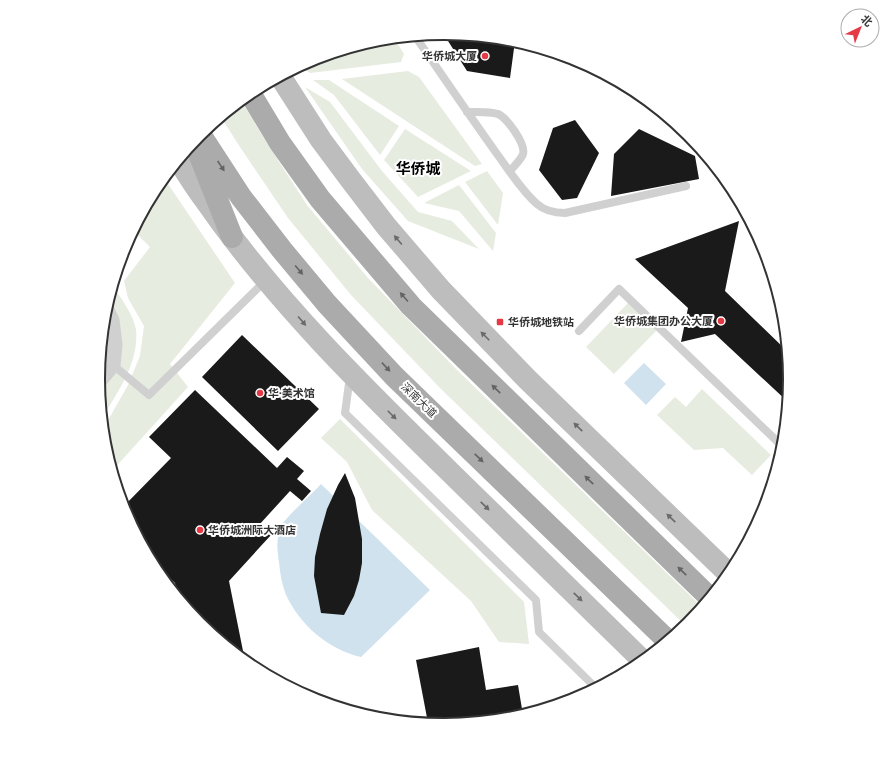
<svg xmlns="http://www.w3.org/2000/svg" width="888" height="758" font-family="'Public Sans','Noto Sans SC',sans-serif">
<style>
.green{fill:#e6ecdf}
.water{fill:#cfe2ee}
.building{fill:#1a1a1a}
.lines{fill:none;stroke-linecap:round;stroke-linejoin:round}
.lane{stroke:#d0d0d0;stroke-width:8}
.street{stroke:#d0d0d0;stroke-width:15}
.secondary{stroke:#bdbdbd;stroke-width:22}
.primary{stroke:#ababab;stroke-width:22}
.oneway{fill:#636363}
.oneway2{fill:#6a6a6a}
.poi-dot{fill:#e63946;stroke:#fff;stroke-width:1.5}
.labels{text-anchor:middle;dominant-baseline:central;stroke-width:4;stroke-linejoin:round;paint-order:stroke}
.poi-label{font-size:11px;font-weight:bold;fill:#333;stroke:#fff;text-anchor:start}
.street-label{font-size:11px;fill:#333;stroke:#fff}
.district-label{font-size:15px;font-weight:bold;fill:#000;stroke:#fff}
.rim{fill:none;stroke:#333;stroke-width:2}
</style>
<rect width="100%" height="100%" fill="#fff"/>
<!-- green -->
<path class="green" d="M 394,38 L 404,54 L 401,62 L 310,73 L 300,66 L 312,59 L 377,40 Z
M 408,71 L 419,77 L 482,164 L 475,166 L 342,79 Z
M 313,80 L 329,80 L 399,126 L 380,155 L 334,95 Z
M 305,87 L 330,102 L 382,171 L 418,212 L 452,221 L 479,249 L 408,221 L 362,169 Z
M 241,100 L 265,140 L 307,205 L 368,278 L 457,370 L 702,607 L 688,624 L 686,626 L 440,388 L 351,295 L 288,218 L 238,144 L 221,117 Z
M 405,129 L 471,171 L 418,197 L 384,160 Z
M 487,171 L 503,193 L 498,225 L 465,182 Z
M 164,178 L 235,283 L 170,364 L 188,387 L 112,471 L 105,446 L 103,432 L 106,424 L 128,385 L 140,356 L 144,326 L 128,298 L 124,281 L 150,247 L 133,230 L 156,187 Z
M 459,185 L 496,233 L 493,251 L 459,211 L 424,203 Z
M 112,286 C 120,295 135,318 136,330 C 139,363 118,391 102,418 L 98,379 L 105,311 Z
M 630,301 L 659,328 L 614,374 L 586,347 Z
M 702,389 L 771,455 L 752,475 L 723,448 L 694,450 L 657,415 L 675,397 L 686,407 Z
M 340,419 L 524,602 L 529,644 L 499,642 L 471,601 L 372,510 L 347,462 L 321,438 Z"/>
<!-- water -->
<path class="water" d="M 644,363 L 666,384 L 646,405 L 624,383 Z
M 321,484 L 430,590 L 361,657 C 329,650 300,625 286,595 C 282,585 280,573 279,562 C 277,550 276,539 281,526 C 284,519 314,492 321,484 Z"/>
<!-- building -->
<path class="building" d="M 443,33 L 515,41 L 510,78 L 467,71 Z
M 575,120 L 599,153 L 577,198 L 562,200 L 539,170 L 553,128 Z
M 639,129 L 695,156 L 699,179 L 611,196 L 614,154 Z
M 739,221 L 725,291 L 787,351 L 790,379 L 788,402 L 715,334 L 681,342 L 688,308 L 635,259 Z
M 242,335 L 319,409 L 278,451 L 202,377 Z
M 195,390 L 277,468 L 287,457 L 304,471 L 297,479 L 311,491 L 302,501 L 290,491 L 259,525 L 271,535 L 229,581 L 245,661 L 199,623 L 178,597 L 175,583 L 150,560 L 123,507 L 171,458 L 149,437 Z
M 345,473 L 355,498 L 362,539 L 362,563 L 359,580 L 354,596 L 344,615 L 321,613 L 314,576 L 315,557 L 320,534 L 327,509 L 338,485 Z
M 479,647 L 486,690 L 518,685 L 523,715 L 511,718 L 444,725 L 428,723 L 416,660 Z"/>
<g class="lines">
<!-- lane -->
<path class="lane" d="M 415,36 C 442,75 469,115 497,154 C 509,170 521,190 537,204 C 545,211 554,213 565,213 L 686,186
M 467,112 C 476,112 488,111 498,114 C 507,118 526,144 523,154 C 521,160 514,166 510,171
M 579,331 L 619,289 L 783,447
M 113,365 L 149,395 L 266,280
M 350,376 L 345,413 L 536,600 L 539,632 L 596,688"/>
<!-- street -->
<path class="street" d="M 98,383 L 113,365 L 115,345 L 112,320 L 106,308"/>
<!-- secondary -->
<path class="secondary" d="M 280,76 L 321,140 L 350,179 L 386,226 L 441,290 L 528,380 L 729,574
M 178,160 C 187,173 195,187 205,200 C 275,301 364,388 451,473 C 515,536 579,598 643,661"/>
<!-- primary -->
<path class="primary" d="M 250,93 L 280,143 L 320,199 L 411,306 L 710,598
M 200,134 L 241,197 L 282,250 L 327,304 L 394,376 L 668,641
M 194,141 L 232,237"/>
</g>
<!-- one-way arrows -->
<defs><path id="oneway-solid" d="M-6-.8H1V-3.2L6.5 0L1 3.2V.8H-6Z"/></defs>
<g class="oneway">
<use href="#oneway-solid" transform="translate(221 166) rotate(56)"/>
<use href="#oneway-solid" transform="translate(299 270) rotate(50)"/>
<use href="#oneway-solid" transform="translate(404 297) rotate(-131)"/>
<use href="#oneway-solid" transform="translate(386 367) rotate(47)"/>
<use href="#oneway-solid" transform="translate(496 389) rotate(-136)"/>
<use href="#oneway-solid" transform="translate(479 458) rotate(44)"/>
<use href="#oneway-solid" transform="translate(589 480) rotate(-136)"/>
<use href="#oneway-solid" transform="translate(682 571) rotate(-136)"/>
</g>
<g class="oneway2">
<use href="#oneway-solid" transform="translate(398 240) rotate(-130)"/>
<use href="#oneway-solid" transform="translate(302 321) rotate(49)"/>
<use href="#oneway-solid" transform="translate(485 336) rotate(-135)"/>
<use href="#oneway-solid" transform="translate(392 415) rotate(45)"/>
<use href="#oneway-solid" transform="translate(578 427) rotate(-136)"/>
<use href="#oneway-solid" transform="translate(485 506) rotate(44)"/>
<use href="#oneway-solid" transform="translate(671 518) rotate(-136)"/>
<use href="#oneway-solid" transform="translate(578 597) rotate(44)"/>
</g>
<!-- markers -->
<g class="poi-dot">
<circle cx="485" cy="56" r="4"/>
<circle cx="721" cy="321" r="4"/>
<rect x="496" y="318" width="8" height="8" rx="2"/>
<circle cx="260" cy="393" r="4"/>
<circle cx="200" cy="530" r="4"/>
</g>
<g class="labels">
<!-- poi labels -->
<g class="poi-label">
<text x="477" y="56" text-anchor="end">华侨城大厦</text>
<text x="713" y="321" text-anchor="end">华侨城集团办公大厦</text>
<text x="508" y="322">华侨城地铁站</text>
<text x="268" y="393">华·美术馆</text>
<text x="208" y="530">华侨城洲际大酒店</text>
</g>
<!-- street labels -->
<g class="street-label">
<text transform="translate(419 400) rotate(44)">深南大道</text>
</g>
<!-- district labels -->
<g class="district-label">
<text x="418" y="168">华侨城</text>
</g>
</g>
<!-- crop -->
<path d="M0 0H888V758H0ZM105 379a339 339 0 1 1 678 0a339 339 0 1 1-678 0Z" fill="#fff" fill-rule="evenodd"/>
<path class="rim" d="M105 379a339 339 0 1 1 678 0a339 339 0 1 1-678 0Z"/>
<!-- north arrow -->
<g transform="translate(860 28) rotate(43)"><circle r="19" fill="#ffffff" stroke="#adadad"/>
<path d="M0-3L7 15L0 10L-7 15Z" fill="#e63946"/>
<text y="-6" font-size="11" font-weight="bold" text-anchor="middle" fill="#333333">北</text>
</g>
</svg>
